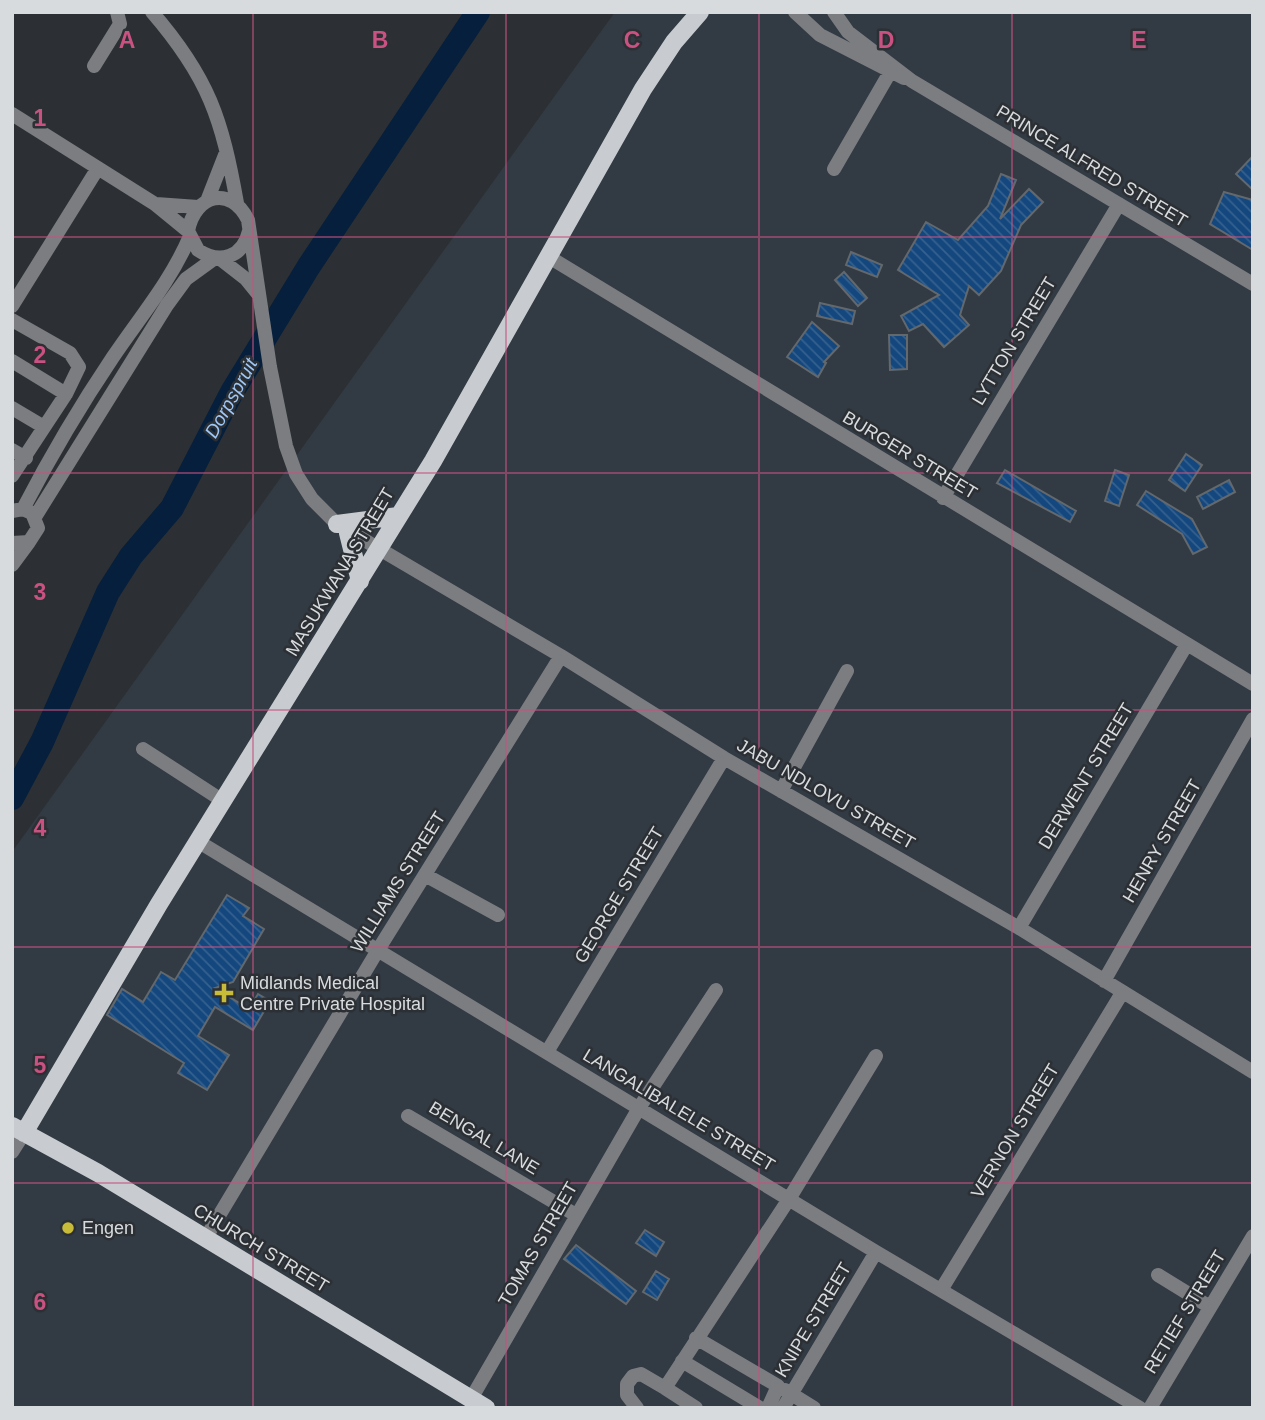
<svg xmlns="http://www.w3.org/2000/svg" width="1265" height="1420" font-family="Helvetica,sans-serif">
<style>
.built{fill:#323a43}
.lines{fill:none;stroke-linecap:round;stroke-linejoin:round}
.river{stroke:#051f3c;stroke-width:24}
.building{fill:url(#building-back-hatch);stroke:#63686d;stroke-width:2}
.minor{stroke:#7b7d80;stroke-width:14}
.major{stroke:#c8ccd0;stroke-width:18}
.grid{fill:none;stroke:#c95282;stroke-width:2;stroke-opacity:0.55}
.poi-dot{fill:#c9bb3a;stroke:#2c3034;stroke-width:2.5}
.labels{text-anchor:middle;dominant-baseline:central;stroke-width:5;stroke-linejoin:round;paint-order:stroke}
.street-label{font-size:18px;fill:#d8dbde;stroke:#2c3034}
.poi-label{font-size:18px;fill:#d8dbde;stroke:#2c3034;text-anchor:start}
.water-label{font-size:19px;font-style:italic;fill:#9ec7f7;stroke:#2c3034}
.grid-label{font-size:23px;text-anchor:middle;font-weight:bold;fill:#c95282;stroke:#2c3034;stroke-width:5;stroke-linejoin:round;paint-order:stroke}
</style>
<defs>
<pattern id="building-back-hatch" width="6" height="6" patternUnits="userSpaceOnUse" patternTransform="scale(1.75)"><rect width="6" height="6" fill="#13477d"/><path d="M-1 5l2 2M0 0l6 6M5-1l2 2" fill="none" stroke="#35618f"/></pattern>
</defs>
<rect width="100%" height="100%" fill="#2c3034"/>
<!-- built -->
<path class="built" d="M 615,12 L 1253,12 L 1253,1408 L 12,1408 L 12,852 Z"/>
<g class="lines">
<!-- river -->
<path class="river" d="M 12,798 L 42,742 L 108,592 L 131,556 L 172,508 L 232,392 L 309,266 L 478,12"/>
</g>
<!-- building -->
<path class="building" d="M 1253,156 L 1253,190 L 1236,174 Z
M 1001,174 L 1016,180 L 1000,219 L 1029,189 L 1043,202 L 1021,225 L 1001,271 L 979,295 L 969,286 L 960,315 L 969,325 L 944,347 L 923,324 L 909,331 L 901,316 L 939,295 L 898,270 L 926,222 L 958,240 L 988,206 Z
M 1224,192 L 1253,200 L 1253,250 L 1210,224 Z
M 851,252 L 882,265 L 877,277 L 846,265 Z
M 844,272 L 867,298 L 858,306 L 835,280 Z
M 820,303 L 855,311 L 852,324 L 817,316 Z
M 812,322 L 839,346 L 824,362 L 826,363 L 818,377 L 787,357 Z
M 889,335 L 907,335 L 907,369 L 890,370 Z
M 1186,454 L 1202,465 L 1185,491 L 1169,480 Z
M 1005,470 L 1076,511 L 1070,522 L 997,483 Z
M 1115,470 L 1129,475 L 1119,506 L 1105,501 Z
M 1229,480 L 1235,492 L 1203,509 L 1197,497 Z
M 1146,491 L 1192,519 L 1207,547 L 1193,554 L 1182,534 L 1137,505 Z
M 227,895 L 249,908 L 243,916 L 264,929 L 233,982 L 215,988 L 249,1009 L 258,994 L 270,1001 L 253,1030 L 215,1007 L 198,1036 L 229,1055 L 207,1090 L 178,1073 L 184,1063 L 107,1015 L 122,989 L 143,1002 L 161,972 L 175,980 Z
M 645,1230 L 664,1242 L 656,1256 L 636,1243 Z
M 576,1245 L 636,1291 L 626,1304 L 564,1259 Z
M 656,1271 L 669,1279 L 657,1300 L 643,1292 Z"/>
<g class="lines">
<!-- minor -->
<path class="minor" d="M 152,12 C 209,78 222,119 237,203
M 795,12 L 820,35 L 904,78
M 834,12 L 848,32 L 912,81 L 1253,284
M 94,66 L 120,24 L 117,12
M 12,114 L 155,204 L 188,231
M 834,169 L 893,67
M 207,201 L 225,155
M 156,204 L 198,207
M 249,231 C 243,257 220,265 198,250 L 188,231 C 195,194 231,185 248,220 L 270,367 L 286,446 L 296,474 L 312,499 L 337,524 L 561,656 L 724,758 L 1019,928 L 1253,1072
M 549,257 L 1253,684
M 219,258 L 246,279 L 259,295
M 12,306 L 98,168
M 12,320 L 70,353 L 79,367 L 66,394 L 12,476
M 12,361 L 66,394
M 12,408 L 44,427
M 12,450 L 26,458
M 943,498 L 1119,204
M 23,509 C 50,457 80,406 113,357 C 140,317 171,281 190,236
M 12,511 L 23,509 L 32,513 L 38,528 L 29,542 L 12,543
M 35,517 L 167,305 L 186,279 L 215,258
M 12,565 L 29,542
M 143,749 L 223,801
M 781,791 L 847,671
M 199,842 L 876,1252 L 1140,1408
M 425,875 L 498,915
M 1019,928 L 1187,644
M 1104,981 L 1253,719
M 547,1052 L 724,758
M 408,1116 L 576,1215
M 12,1152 L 24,1133
M 205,1239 L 378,950 L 561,656
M 1158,1275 L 1210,1307
M 941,1290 L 1122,993
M 696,1338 L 778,1386 L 768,1408
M 682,1361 L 760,1408
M 785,1390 L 814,1408
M 471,1399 L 639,1108 L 716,990
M 637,1408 L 627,1395 L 627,1384 L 633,1376 L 641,1374 L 665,1388
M 696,1408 L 665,1388 L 789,1199 L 876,1056
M 783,1408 L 876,1252
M 1150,1408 L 1253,1236"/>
<!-- major -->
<path class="major" d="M 337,524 L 398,516
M 348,533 L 360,581
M 12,1126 L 98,1173 L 486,1408
M 24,1133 L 159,904 L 433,461 L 643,89 L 674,42 L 700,12"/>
</g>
<!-- grid -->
<path class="grid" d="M 253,12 L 253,1408M 506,12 L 506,1408M 759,12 L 759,1408M 1012,12 L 1012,1408M 12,237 L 1253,237M 12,473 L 1253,473M 12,710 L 1253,710M 12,947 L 1253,947M 12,1183 L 1253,1183"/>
<!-- markers -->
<g class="poi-dot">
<path d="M220.5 982.5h7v7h7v7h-7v7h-7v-7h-7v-7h7z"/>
<circle cx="68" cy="1228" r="7"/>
</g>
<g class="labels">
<!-- street labels -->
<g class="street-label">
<text transform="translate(1092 166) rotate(31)">PRINCE ALFRED STREET</text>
<text transform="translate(1014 341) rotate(-59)">LYTTON STREET</text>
<text transform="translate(910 455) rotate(31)">BURGER STREET</text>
<text transform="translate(340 572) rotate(-59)">MASUKWANA STREET</text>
<text transform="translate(1086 776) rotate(-59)">DERWENT STREET</text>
<text transform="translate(826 794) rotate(30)">JABU NDLOVU STREET</text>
<text transform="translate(1162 841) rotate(-60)">HENRY STREET</text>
<text transform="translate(398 882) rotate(-58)">WILLIAMS STREET</text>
<text transform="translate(619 895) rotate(-59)">GEORGE STREET</text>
<text transform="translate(679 1110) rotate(31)">LANGALIBALELE STREET</text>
<text transform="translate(1015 1131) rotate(-59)">VERNON STREET</text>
<text transform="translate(484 1138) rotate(31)">BENGAL LANE</text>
<text transform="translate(538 1244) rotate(-60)">TOMAS STREET</text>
<text transform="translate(261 1248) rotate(31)">CHURCH STREET</text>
<text transform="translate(1185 1312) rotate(-59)">RETIEF STREET</text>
<text transform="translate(813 1320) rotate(-59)">KNIPE STREET</text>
</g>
<!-- poi labels -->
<g class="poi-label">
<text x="240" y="983">Midlands Medical<tspan x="240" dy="21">Centre Private Hospital</tspan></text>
<text x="82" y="1228">Engen</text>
</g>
<!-- water labels -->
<g class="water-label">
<text transform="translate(231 398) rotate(-61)">Dorpspruit</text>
</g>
</g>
<g class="grid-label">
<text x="127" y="48">A</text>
<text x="380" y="48">B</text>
<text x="632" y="48">C</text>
<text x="886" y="48">D</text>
<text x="1139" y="48">E</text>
<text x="40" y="126">1</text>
<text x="40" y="363">2</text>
<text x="40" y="600">3</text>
<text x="40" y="836">4</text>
<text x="40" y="1073">5</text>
<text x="40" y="1310">6</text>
</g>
<!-- border -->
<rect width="1265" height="1420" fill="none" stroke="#d8dbde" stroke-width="28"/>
</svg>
